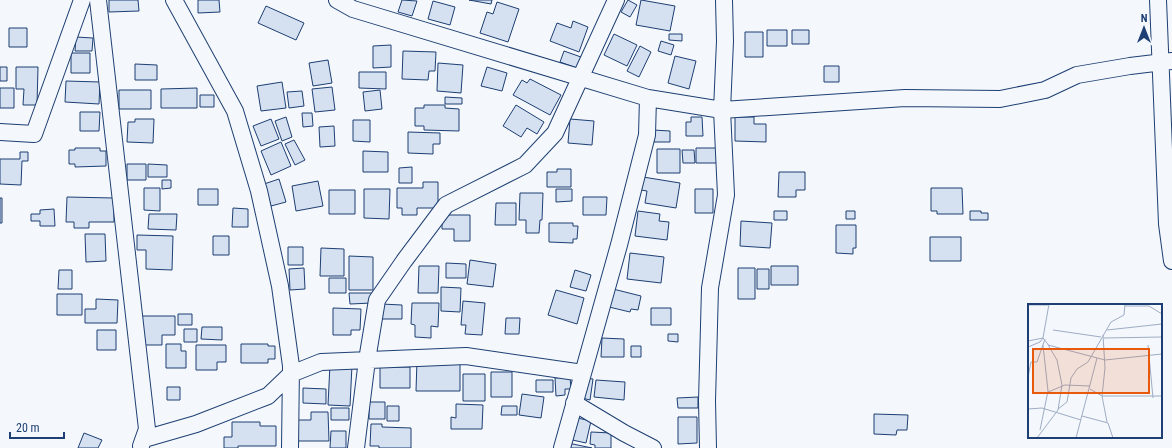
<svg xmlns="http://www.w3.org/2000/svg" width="1172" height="448" font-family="'Roboto Condensed',sans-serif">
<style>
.building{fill:#d5e0f0;stroke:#1d3f73}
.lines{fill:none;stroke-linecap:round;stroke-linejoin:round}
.street-casing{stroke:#1d3f73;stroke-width:18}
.street{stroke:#f4f7fb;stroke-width:16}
.inset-road{fill:none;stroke:#9eadc5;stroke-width:1}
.view{fill:#e8590c;fill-opacity:0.15;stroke:#e8590c;stroke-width:2}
.inset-edge{fill:none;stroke:#1d3f73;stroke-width:2}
</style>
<rect width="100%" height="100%" fill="#f4f7fb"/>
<!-- building -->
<path class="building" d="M 109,0 L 138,0 L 139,11 L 109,12 Z
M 198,0 L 219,0 L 220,12 L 198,13 Z
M 402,0 L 417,1 L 412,16 L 398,12 Z
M 469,0 L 492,0 L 491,4 Z
M 628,0 L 637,5 L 630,17 L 621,12 Z
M 641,0 L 675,6 L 670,31 L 636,25 Z
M 433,1 L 455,7 L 450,25 L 428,19 Z
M 497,2 L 519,9 L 508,42 L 480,33 L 487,12 L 493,14 Z
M 266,6 L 304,23 L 296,40 L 258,23 Z
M 573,21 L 588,27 L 579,52 L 550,41 L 557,23 L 571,28 Z
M 9,28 L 27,28 L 27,47 L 9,47 Z
M 767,30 L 787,30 L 787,46 L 767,46 Z
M 792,30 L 809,30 L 809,44 L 792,44 Z
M 745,32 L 763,32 L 763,57 L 745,57 Z
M 614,34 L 637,45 L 627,66 L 604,55 Z
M 669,34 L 682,34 L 682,41 L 669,40 Z
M 76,37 L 93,38 L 92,51 L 75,51 Z
M 661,41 L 674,45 L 671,55 L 658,51 Z
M 391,45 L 391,67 L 373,68 L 373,46 Z
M 640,46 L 651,52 L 639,77 L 627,71 Z
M 403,51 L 436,52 L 435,71 L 429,71 L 428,80 L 402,79 Z
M 564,51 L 581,57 L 577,68 L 560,62 Z
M 71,53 L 90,53 L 90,73 L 71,73 Z
M 675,56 L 696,61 L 689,89 L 668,83 Z
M 328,60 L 332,83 L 313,86 L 309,63 Z
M 438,63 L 463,65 L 461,93 L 437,91 Z
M 135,64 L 157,65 L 157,80 L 135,80 Z
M 824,66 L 839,66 L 839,82 L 824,82 Z
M 0,67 L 7,67 L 7,81 L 0,81 Z
M 16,67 L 38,67 L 37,105 L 23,105 L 24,89 L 16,89 Z
M 487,67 L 507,73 L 502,91 L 481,86 Z
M 359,72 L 386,72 L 386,89 L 359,88 Z
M 530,79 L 561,95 L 550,115 L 513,95 L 522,80 L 527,83 Z
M 66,81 L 100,82 L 99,104 L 65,102 Z
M 282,82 L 286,108 L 261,111 L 257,86 Z
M 332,87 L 335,110 L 315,112 L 312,89 Z
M 0,88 L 14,88 L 14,108 L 0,108 Z
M 197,88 L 197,108 L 161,108 L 161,89 Z
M 119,90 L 151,90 L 151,109 L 119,109 Z
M 380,90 L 382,109 L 365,111 L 363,92 Z
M 302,91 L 304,106 L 289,108 L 287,92 Z
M 200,95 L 214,95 L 214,107 L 200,107 Z
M 445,97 L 462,98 L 462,104 L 445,104 Z
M 424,105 L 445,105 L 445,108 L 459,109 L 459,131 L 424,130 L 424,126 L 415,126 L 415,108 L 424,108 Z
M 516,105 L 544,122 L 537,134 L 527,128 L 521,137 L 503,126 Z
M 80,112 L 100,112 L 99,131 L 80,131 Z
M 302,113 L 312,113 L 313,126 L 303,127 Z
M 286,117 L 292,137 L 282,141 L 275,121 Z
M 691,117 L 702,117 L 703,136 L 686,136 L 686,122 L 691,122 Z
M 735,117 L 754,117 L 754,124 L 766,124 L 766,142 L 735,141 Z
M 135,119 L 154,119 L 153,143 L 127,142 L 128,122 L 135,122 Z
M 271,119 L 279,139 L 261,146 L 253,126 Z
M 570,119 L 594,121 L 592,145 L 568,143 Z
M 353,120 L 370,120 L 370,142 L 353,141 Z
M 334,126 L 335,146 L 320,147 L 319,127 Z
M 653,130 L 670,131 L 670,142 L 653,142 Z
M 408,132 L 440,133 L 440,144 L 433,144 L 433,154 L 408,153 Z
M 294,140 L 305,160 L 295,165 L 285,144 Z
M 281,142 L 291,166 L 271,175 L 261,151 Z
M 75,148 L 100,148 L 100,151 L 106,151 L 106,166 L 75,167 L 75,164 L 69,164 L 69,150 L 75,150 Z
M 696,148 L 718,148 L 718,163 L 696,163 Z
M 657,149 L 680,149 L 680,173 L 657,173 Z
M 682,150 L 694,150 L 695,163 L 683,163 Z
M 363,151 L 388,152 L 388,172 L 363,172 Z
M 20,152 L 28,152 L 28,161 L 22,161 L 21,185 L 0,184 L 0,159 L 20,159 Z
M 127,164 L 146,164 L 146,180 L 127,180 Z
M 148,164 L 167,165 L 167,177 L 148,177 Z
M 412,167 L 412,183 L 399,183 L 399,168 Z
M 557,169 L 571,169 L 571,187 L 547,187 L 547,172 L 557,172 Z
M 779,172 L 805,172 L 805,190 L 796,190 L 796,197 L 778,197 Z
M 643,177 L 680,183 L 676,208 L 645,203 L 647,191 L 641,190 Z
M 279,179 L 286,202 L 271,206 L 264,184 Z
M 162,180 L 171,180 L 171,188 L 162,189 Z
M 318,181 L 323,206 L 296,211 L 292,186 Z
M 423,182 L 438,182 L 438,208 L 417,208 L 417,215 L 402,215 L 402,208 L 397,208 L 397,188 L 423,188 Z
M 144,188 L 160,188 L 160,211 L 144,210 Z
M 931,188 L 962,188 L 963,214 L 937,214 L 937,211 L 931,211 Z
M 198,189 L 218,189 L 218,205 L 198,205 Z
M 364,189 L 390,189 L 389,219 L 364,218 Z
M 556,189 L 572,189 L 572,201 L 556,202 Z
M 695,189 L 713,189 L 713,213 L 695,213 Z
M 329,190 L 355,190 L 355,214 L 329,214 Z
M 520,193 L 543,193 L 542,220 L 540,220 L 539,233 L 526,233 L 526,220 L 519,220 Z
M 67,197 L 114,198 L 114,222 L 89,222 L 89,228 L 74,228 L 74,222 L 66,222 Z
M 583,197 L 607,197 L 606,215 L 583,215 Z
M 0,198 L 2,198 L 2,223 L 0,223 Z
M 496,203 L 516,203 L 516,225 L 495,225 Z
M 233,208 L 248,209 L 248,227 L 232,227 Z
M 54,209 L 55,226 L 40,226 L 40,221 L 31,221 L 31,214 L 40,214 L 40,210 Z
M 638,211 L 660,214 L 659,221 L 669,222 L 667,240 L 635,236 Z
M 774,211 L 787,211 L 787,220 L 774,220 Z
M 846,211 L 855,211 L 855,219 L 846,219 Z
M 970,211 L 981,211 L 981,213 L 988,213 L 988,220 L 970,220 Z
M 149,214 L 177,214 L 176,230 L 148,229 Z
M 442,215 L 470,215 L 470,241 L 454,241 L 454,229 L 442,229 Z
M 741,221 L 772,223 L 770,248 L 740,246 Z
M 549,223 L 573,223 L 573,226 L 578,226 L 577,239 L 573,239 L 573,243 L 549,242 Z
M 836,225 L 856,225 L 856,248 L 853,248 L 853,254 L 836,253 Z
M 85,234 L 105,234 L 106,261 L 86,262 Z
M 137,235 L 173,236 L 172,270 L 146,269 L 146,250 L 137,250 Z
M 213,236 L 229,236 L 229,255 L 213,255 Z
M 930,237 L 961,237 L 961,261 L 930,261 Z
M 288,247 L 303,247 L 303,265 L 288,265 Z
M 321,248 L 344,249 L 344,276 L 320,276 Z
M 630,253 L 664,257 L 661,283 L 627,279 Z
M 349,256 L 373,257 L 373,290 L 349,290 Z
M 470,260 L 496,264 L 493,287 L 467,284 Z
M 446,263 L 466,264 L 466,278 L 446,278 Z
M 419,266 L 439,266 L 438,293 L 418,293 Z
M 771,266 L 798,266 L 798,285 L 771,285 Z
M 304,268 L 305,289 L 290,290 L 289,269 Z
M 738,268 L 755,268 L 755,299 L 738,299 Z
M 757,269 L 769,269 L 769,289 L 757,289 Z
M 59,270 L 72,270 L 72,289 L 58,289 Z
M 575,270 L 591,275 L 586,291 L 570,287 Z
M 329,278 L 346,278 L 346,293 L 329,293 Z
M 441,287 L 461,288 L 460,312 L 441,311 Z
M 613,289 L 641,296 L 638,310 L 631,309 L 630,312 L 609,307 Z
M 556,290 L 584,298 L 577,324 L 548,315 Z
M 349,293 L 372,293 L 372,303 L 350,304 Z
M 57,294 L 82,294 L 82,315 L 57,315 Z
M 96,299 L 118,300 L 117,323 L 85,323 L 85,309 L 96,309 Z
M 463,301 L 485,303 L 482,335 L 465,334 L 466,325 L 461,325 Z
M 412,303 L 439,303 L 438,327 L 431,326 L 431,338 L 415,337 L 415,325 L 411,324 Z
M 381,304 L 402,305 L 402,319 L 381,319 Z
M 333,308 L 361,309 L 360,330 L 351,330 L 351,335 L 333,335 Z
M 651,308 L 671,308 L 671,325 L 651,325 Z
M 178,314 L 192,314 L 192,325 L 178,325 Z
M 142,316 L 175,316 L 175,335 L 162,335 L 162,345 L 141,345 Z
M 506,318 L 520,318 L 519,334 L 505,334 Z
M 202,327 L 222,327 L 222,340 L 201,339 Z
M 184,329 L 197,329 L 197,342 L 184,342 Z
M 97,330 L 116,330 L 116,350 L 97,350 Z
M 668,334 L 678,334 L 678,342 L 668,341 Z
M 602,338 L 624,339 L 624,357 L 601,357 Z
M 166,344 L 181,344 L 181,351 L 186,351 L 186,368 L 166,368 Z
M 241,344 L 268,344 L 268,346 L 275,346 L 275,359 L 268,359 L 268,363 L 241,363 Z
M 196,345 L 226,345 L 226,362 L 217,362 L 217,370 L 196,370 Z
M 631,346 L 641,346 L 641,357 L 631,357 Z
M 417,360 L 460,360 L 460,391 L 416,391 Z
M 330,364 L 352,365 L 350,406 L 328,405 Z
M 380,367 L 410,367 L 410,388 L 380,388 Z
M 491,372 L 512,372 L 512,397 L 491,397 Z
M 463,374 L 485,374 L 485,401 L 463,401 Z
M 570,377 L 571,389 L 565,389 L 565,395 L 556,396 L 555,378 Z
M 585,378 L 593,379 L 590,400 L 582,398 Z
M 536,380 L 553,380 L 553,392 L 536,392 Z
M 596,380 L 625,382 L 624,400 L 594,397 Z
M 167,387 L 180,387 L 180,400 L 167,400 Z
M 303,388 L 326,389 L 326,404 L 303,403 Z
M 522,394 L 544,397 L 541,418 L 519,415 Z
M 698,397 L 698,408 L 678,408 L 677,398 Z
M 369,402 L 385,402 L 385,419 L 369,419 Z
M 456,404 L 483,405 L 482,429 L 451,429 L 451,417 L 456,418 Z
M 387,406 L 399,406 L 399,421 L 387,421 Z
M 502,406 L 517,406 L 517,415 L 501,415 Z
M 331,408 L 349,408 L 349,420 L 331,420 Z
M 311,412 L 328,412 L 329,441 L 297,441 L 297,420 L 311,420 Z
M 874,414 L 908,415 L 907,430 L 897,430 L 896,435 L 874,434 Z
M 573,417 L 591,421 L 586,443 L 568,439 Z
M 678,417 L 697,417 L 697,443 L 678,444 Z
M 232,422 L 260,422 L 260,426 L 276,426 L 276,446 L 238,446 L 238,448 L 224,448 L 224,437 L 232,437 Z
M 371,424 L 382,424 L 382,427 L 411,428 L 411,448 L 379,448 L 379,446 L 370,446 Z
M 331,431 L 346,431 L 346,448 L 330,448 Z
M 591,432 L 611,433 L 611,448 L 595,448 L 595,445 L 590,444 Z
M 84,433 L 102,440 L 98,448 L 78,448 Z
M 568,443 L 592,448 L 567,448 Z"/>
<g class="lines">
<defs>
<path id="street" d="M 98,0 L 147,429 L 141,446
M 174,0 L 235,111 L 259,191 L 280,286 L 291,366 L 290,448
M 337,0 L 353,9 L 648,98 L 722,110 L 905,98 L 1000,99 L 1045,90 L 1077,75 L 1130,66 L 1172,61
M 1158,0 L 1167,224 L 1172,261
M 0,132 L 34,134 L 82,0
M 574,403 L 624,433 L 653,448
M 144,439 L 196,424 L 268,396 L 291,374 L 321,362 L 466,356 L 583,373
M 356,448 L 367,360 L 377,300 L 404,261 L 446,205 L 525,165 L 555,133 L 616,0
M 562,448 L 619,245 L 647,135 L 648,98
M 708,448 L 707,401 L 710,288 L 726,195 L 722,110 L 725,41 L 724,0"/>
</defs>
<!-- street casing -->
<use href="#street" class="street-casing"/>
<!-- street -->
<use href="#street" class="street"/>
</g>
<!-- overview -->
<g transform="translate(1028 304)">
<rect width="134" height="134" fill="#f4f7fb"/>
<path class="inset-road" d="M 0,1 L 20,1M 97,2 L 121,2 L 134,10M 25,26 L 73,33M 79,26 L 134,20M 75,31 L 77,64 L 74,92 L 134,92M 76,34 L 134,33M 0,37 L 15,34 L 19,39 L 29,56 L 34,81 L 30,106 L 9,134M 20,41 L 77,56 L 134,50M 120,41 L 125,94M 0,43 L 12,38 L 15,34 L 21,0M 0,73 L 3,58 L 9,58 L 17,35M 62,85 L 74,92 L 79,118M 20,88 L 37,81 L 62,82M 0,105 L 14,104 L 53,116M 30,105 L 39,98 L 43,74 L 49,65 L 60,58 L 83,18 L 96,11 L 97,0M 54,112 L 80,119 L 85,134M 12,126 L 20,87 L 15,41M 48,134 L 69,54"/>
<path class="view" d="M 5,45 L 121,45 L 121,89 L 5,89 Z"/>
<rect width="134" height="134" class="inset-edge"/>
</g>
<!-- north arrow -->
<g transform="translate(1144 28)" stroke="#f4f7fb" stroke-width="3" paint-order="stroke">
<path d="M0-3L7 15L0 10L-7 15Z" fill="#1d3f73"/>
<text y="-6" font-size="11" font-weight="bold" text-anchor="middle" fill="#1d3f73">N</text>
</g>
<!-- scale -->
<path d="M10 432v6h54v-6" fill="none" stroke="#1d3f73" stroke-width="2"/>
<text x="16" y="432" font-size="12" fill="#1d3f73" stroke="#f4f7fb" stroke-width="3" paint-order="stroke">20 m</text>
</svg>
